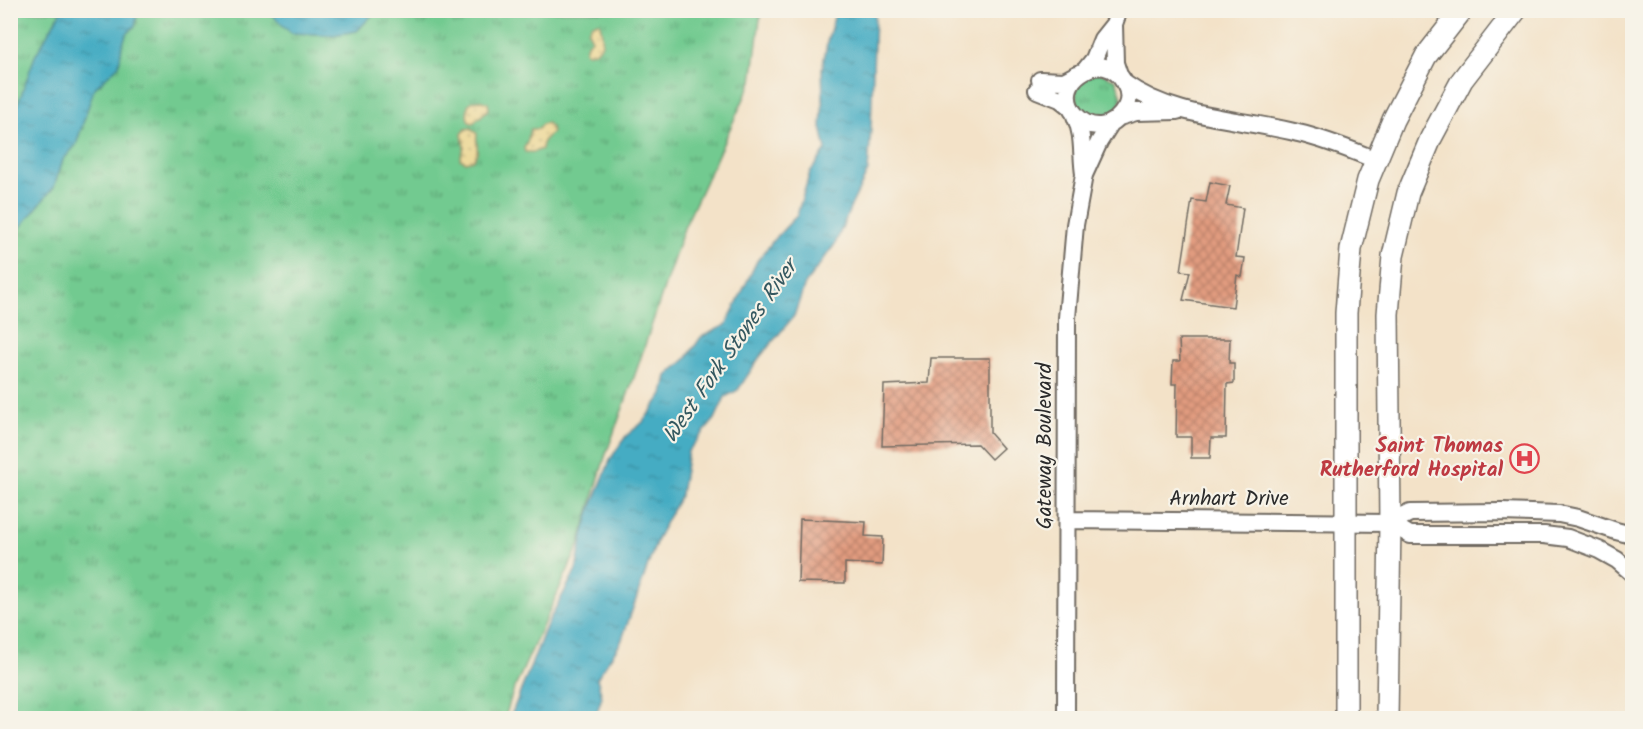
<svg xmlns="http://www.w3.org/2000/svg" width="1643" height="729" font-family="Kalam,sans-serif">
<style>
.grass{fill:url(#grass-tufts);stroke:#4e7a5e;stroke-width:1.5}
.sand{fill:url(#sand-dots);stroke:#8c8264;stroke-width:1.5}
.water{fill:url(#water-ripples);stroke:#386c77;stroke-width:1.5}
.building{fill:url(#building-cross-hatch)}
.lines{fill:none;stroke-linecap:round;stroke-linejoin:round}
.minor-casing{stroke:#716b62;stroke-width:20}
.major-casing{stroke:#716b62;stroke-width:24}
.minor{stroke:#fff;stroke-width:16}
.major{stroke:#fff;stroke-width:21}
.labels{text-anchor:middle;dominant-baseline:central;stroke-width:4.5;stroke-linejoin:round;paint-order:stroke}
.street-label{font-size:21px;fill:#2b2b2b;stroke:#f7f3e8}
.health-label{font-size:21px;font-weight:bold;fill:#be3a42;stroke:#f7f3e8;text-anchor:end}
.water-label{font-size:22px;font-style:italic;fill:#345860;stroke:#f7f3e8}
</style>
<defs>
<pattern id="grass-tufts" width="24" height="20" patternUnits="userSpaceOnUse" patternTransform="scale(1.5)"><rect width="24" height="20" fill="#72ca90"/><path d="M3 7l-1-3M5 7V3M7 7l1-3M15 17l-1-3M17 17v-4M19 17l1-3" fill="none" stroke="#5ea476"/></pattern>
<pattern id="sand-dots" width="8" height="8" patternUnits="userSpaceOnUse" patternTransform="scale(1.5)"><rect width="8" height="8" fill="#eeda9e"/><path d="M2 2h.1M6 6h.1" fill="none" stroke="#cb8" stroke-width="1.8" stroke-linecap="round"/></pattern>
<pattern id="water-ripples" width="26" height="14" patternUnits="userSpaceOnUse" patternTransform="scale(1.5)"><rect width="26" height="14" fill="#44acc3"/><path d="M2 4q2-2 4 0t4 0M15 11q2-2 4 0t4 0" fill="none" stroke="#398c9f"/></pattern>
<pattern id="building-cross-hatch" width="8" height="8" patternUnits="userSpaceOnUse" patternTransform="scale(1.5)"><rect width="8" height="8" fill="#e19b7f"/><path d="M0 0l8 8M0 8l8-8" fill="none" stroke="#b77f68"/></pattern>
</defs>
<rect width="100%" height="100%" fill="#f7f3e8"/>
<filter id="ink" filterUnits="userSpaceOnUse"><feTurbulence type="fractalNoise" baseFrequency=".0167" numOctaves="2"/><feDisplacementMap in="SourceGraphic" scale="12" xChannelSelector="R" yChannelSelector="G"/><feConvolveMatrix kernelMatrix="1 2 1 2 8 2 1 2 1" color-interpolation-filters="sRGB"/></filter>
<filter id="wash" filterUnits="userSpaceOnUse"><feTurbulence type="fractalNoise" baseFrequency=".008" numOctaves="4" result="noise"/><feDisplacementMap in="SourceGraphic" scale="24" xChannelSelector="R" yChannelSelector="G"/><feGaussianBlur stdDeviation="1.35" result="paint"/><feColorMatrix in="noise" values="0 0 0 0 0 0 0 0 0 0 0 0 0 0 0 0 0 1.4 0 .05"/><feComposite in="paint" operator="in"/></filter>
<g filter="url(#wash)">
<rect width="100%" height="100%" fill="#f3e2c8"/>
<!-- grass -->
<path class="grass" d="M 10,11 L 761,11 L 752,81 L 684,228 L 637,369 L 605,457 L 579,545 L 512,694 L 505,718 L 11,718 Z
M 1098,72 L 1116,80 L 1122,98 L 1116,112 L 1093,120 L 1080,112 C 1073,84 1071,85 1098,72 Z"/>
<!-- sand -->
<path class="sand" d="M 598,22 L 600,24 C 602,35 606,44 595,52 L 587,53 L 585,51 L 587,44 L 592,39 L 588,31 L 591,25 Z
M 479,100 L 488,103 L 489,109 L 473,123 L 469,122 L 467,116 L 468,105 L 473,101 Z
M 547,123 L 550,126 L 552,132 L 543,141 L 542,149 L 534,152 L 525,152 L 524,148 C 531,139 527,135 531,129 L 538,129 L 542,124 Z
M 471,128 L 477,134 C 475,144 481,151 473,160 L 466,162 L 460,159 L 464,147 L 462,134 L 466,129 Z"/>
<!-- water -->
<path class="water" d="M 61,11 L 138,11 L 135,26 L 126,35 L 122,46 L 119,65 L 94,89 L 76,145 L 63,160 L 54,187 L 11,239 L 11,115 L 19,101 L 35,56 Z
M 268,11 L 376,11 L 357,31 L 334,35 L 291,33 Z
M 836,11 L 874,11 L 875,15 L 871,128 L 868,171 L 852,204 L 835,244 L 805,284 L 794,316 L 759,358 L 738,390 L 725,397 L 715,419 L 688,451 L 681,494 L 658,537 L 621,642 L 597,678 L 602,697 L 595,718 L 510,718 L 548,622 L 576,570 L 583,535 L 590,511 L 611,458 L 626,436 L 643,422 L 663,394 L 667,376 L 686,359 L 701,337 L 726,325 L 757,261 L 773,241 L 797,215 L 810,172 L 826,150 L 821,127 L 823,97 L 822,69 L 828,38 Z"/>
<g id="blocks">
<!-- building -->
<path class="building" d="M 1210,182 L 1230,186 L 1226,205 L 1243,208 L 1236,257 L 1245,258 L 1242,277 L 1237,275 L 1233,307 L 1183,300 L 1190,272 L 1181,271 L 1192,200 L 1206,202 Z
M 1179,339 L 1230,339 L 1229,363 L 1234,363 L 1234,383 L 1227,384 L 1226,438 L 1211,438 L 1210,458 L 1191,458 L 1191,437 L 1176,437 L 1177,384 L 1172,384 L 1173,361 L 1180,361 Z
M 931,358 L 990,358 L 990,433 L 1003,448 L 991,459 L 977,444 L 882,446 L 884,385 L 929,383 Z
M 800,519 L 866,522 L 865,536 L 883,537 L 882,565 L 845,563 L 845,583 L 798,582 Z"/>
</g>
</g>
<g filter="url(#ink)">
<use href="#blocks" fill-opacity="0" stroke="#716b62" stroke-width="1.5"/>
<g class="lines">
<defs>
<path id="minor" d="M 1114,24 L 1115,63 L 1119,75
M 1092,67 C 1096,67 1101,66 1105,67 C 1121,71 1134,92 1126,107 C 1097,159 1033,91 1092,67 Z
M 1086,69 L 1094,59 L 1102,39 L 1114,24 L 1119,10
M 1040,80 L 1064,81 L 1077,74
M 1124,83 C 1174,119 1240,118 1298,133 C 1325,139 1351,150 1376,160
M 1037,90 L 1060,99 L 1069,106
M 1075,116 C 1084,134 1081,155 1084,174
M 1119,117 L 1136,112 L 1177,111
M 1067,520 L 1390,523
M 1632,535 L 1616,531 L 1578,518 L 1559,514 L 1502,512 L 1410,513 L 1390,523 L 1410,535 L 1544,535 L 1568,538 L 1599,550 L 1617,560 L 1632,573
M 1066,718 L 1067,318 L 1075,225 L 1084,175 L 1099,142 L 1111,123"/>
<path id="major" d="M 1346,718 L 1346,313 L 1351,249 L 1368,180 L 1393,120 L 1426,56 L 1462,10
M 1387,718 L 1390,523 L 1388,314 L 1393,256 L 1408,193 L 1431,138 L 1462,80 L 1516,10"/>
</defs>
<!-- minor casing -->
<use href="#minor" class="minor-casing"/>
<!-- major casing -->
<use href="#major" class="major-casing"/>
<!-- minor -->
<use href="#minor" class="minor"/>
<!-- major -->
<use href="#major" class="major"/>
</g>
</g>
<!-- icons -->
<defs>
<symbol id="hospital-ring" viewBox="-11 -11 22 22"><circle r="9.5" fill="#f7f3e8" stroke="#e0444e" stroke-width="1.5"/><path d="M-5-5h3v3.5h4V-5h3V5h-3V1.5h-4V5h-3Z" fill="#e0444e"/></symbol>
</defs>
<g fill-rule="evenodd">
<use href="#hospital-ring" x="1508" y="442" width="33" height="33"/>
</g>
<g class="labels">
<!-- street labels -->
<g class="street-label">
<text transform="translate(1045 446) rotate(-90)">Gateway Boulevard</text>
<text x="1229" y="499">Arnhart Drive</text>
</g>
<!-- health labels -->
<g class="health-label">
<text x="1503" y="446">Saint Thomas<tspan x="1503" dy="24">Rutherford Hospital</tspan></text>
</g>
<!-- water labels -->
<g class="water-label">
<text transform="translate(731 352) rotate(-55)">West Fork Stones River</text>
</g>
</g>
<!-- margin -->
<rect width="1643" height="729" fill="none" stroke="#f7f3e8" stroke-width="36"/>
</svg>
